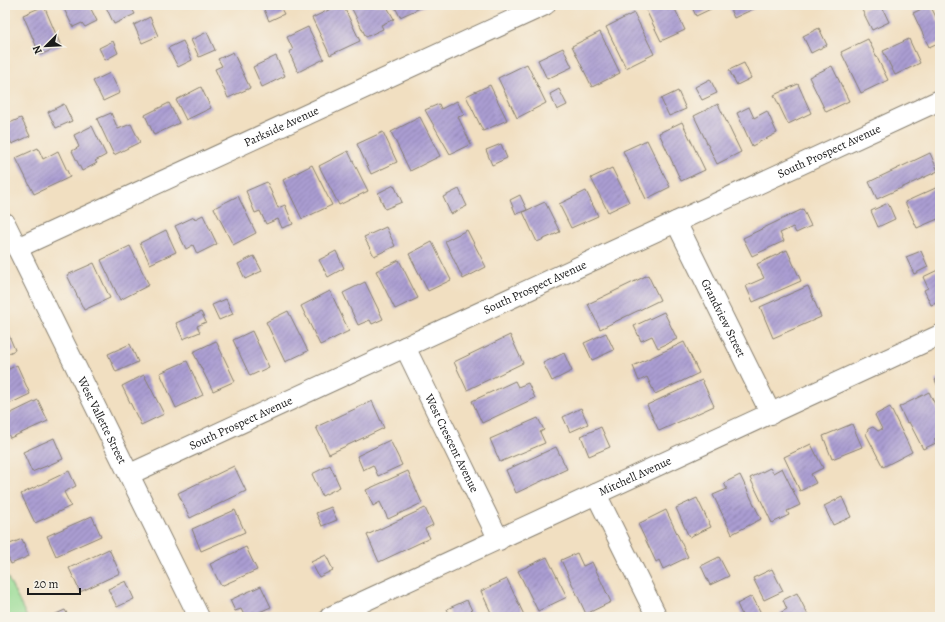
<svg xmlns="http://www.w3.org/2000/svg" width="945" height="622" font-family="Alegreya,serif">
<style>
.park{fill:#96db93;stroke:#597c58}
.building{fill:url(#building-hatch)}
.lines{fill:none;stroke-linecap:round;stroke-linejoin:round}
.street-casing{stroke:#867e6e;stroke-width:22}
.street{stroke:#fff;stroke-width:20}
.labels{text-anchor:middle;dominant-baseline:central;stroke-width:3;stroke-linejoin:round;paint-order:stroke}
.street-label{font-size:12px;fill:#1c1c1c;stroke:#f7f3e8}
</style>
<defs>
<pattern id="building-hatch" width="6" height="6" patternUnits="userSpaceOnUse"><rect width="6" height="6" fill="#aa9dd2"/><path d="M-1 1l2-2M0 6l6-6M5 7l2-2" fill="none" stroke="#8a7faa"/></pattern>
</defs>
<rect width="100%" height="100%" fill="#f7f3e8"/>
<filter id="ink" filterUnits="userSpaceOnUse"><feTurbulence type="fractalNoise" baseFrequency=".025" numOctaves="2"/><feDisplacementMap in="SourceGraphic" scale="8" xChannelSelector="R" yChannelSelector="G"/><feConvolveMatrix kernelMatrix="1 2 1 2 8 2 1 2 1" color-interpolation-filters="sRGB"/></filter>
<filter id="wash" filterUnits="userSpaceOnUse"><feTurbulence type="fractalNoise" baseFrequency=".012" numOctaves="4" result="noise"/><feDisplacementMap in="SourceGraphic" scale="16" xChannelSelector="R" yChannelSelector="G"/><feGaussianBlur stdDeviation="0.9" result="paint"/><feColorMatrix in="noise" values="0 0 0 0 0 0 0 0 0 0 0 0 0 0 0 0 0 1.4 0 .05"/><feComposite in="paint" operator="in"/></filter>
<g filter="url(#wash)">
<rect width="100%" height="100%" fill="#f1dfc1"/>
<!-- park -->
<path class="park" d="M 5,572 L 27,617 L 5,617 Z"/>
<g id="blocks">
<!-- building -->
<path class="building" d="M 62,5 L 89,5 L 97,21 L 85,27 L 82,23 L 73,27 Z
M 105,5 L 130,5 L 135,14 L 114,24 Z
M 262,5 L 279,5 L 284,14 L 269,21 Z
M 339,5 L 343,5 L 360,41 L 330,55 L 312,18 Z
M 350,5 L 386,5 L 394,19 L 381,25 L 383,29 L 366,37 Z
M 394,5 L 427,5 L 400,17 Z
M 656,5 L 673,5 L 685,30 L 661,41 L 646,10 Z
M 691,5 L 719,5 L 696,16 Z
M 728,5 L 762,5 L 734,18 Z
M 873,5 L 881,5 L 889,22 L 872,30 L 862,10 Z
M 930,5 L 940,25 L 940,42 L 929,47 L 913,13 Z
M 44,6 L 61,46 L 40,55 L 23,15 Z
M 634,13 L 654,54 L 626,68 L 606,27 Z
M 150,17 L 158,36 L 142,43 L 134,25 Z
M 308,27 L 324,59 L 298,72 L 289,52 L 293,50 L 287,37 Z
M 819,28 L 827,45 L 811,53 L 803,36 Z
M 207,32 L 215,50 L 199,57 L 191,40 Z
M 600,32 L 620,73 L 592,87 L 572,46 Z
M 868,39 L 888,80 L 861,93 L 841,52 Z
M 909,39 L 920,63 L 895,75 L 883,51 Z
M 113,41 L 118,53 L 105,60 L 99,48 Z
M 183,41 L 192,60 L 178,67 L 168,48 Z
M 563,48 L 572,67 L 547,79 L 538,60 Z
M 233,52 L 250,88 L 228,98 L 215,69 L 222,66 L 218,59 Z
M 276,56 L 285,76 L 262,87 L 253,67 Z
M 744,63 L 751,78 L 737,85 L 729,70 Z
M 527,64 L 546,103 L 517,118 L 498,78 Z
M 832,66 L 849,101 L 826,112 L 809,77 Z
M 110,73 L 120,93 L 103,101 L 93,81 Z
M 710,79 L 717,93 L 702,100 L 695,87 Z
M 798,84 L 811,113 L 788,124 L 774,95 Z
M 490,85 L 507,120 L 483,131 L 466,96 Z
M 201,87 L 211,108 L 186,120 L 176,100 Z
M 559,89 L 567,105 L 557,110 L 550,94 Z
M 678,91 L 686,109 L 669,116 L 661,99 Z
M 457,101 L 464,115 L 458,117 L 471,144 L 450,154 L 425,110 L 439,104 L 441,109 Z
M 169,103 L 179,123 L 154,135 L 145,115 Z
M 64,104 L 72,121 L 56,128 L 48,112 Z
M 718,104 L 741,152 L 717,164 L 694,116 Z
M 749,107 L 754,118 L 767,111 L 777,133 L 752,146 L 737,113 Z
M 111,113 L 118,129 L 131,124 L 140,142 L 114,155 L 97,119 Z
M 420,117 L 440,156 L 410,171 L 391,132 Z
M 21,118 L 30,136 L 12,144 L 5,130 L 5,125 Z
M 682,122 L 705,170 L 681,181 L 659,133 Z
M 92,126 L 106,155 L 95,161 L 97,163 L 82,171 L 72,151 L 79,147 L 74,135 Z
M 383,132 L 397,162 L 371,174 L 357,144 Z
M 647,140 L 670,187 L 646,199 L 623,151 Z
M 501,144 L 507,158 L 492,165 L 486,150 Z
M 38,148 L 43,159 L 58,151 L 70,177 L 34,194 L 16,158 Z
M 348,151 L 368,191 L 339,205 L 319,166 Z
M 930,153 L 938,171 L 877,199 L 869,182 Z
M 312,165 L 332,205 L 302,219 L 283,180 Z
M 612,168 L 629,202 L 608,212 L 591,178 Z
M 267,182 L 278,208 L 285,205 L 293,224 L 282,228 L 278,219 L 266,224 L 260,211 L 255,213 L 246,191 Z
M 394,185 L 402,202 L 385,209 L 378,193 Z
M 940,186 L 940,218 L 917,228 L 905,202 Z
M 459,189 L 467,206 L 451,214 L 443,197 Z
M 586,191 L 598,216 L 571,228 L 559,204 Z
M 520,195 L 527,210 L 516,214 L 510,200 Z
M 238,196 L 256,233 L 233,245 L 214,208 Z
M 545,202 L 560,232 L 537,242 L 523,212 Z
M 888,203 L 895,219 L 878,227 L 871,211 Z
M 803,209 L 811,226 L 796,233 L 793,227 L 780,233 L 784,241 L 752,256 L 743,238 Z
M 203,215 L 217,244 L 197,254 L 193,245 L 186,249 L 175,226 L 194,217 L 195,219 Z
M 386,227 L 395,246 L 374,256 L 364,237 Z
M 166,230 L 176,252 L 150,264 L 140,243 Z
M 467,230 L 486,267 L 463,279 L 445,241 Z
M 432,242 L 451,280 L 428,291 L 409,254 Z
M 130,246 L 149,285 L 120,300 L 101,260 Z
M 787,250 L 801,281 L 753,302 L 746,286 L 764,278 L 757,264 Z
M 336,251 L 344,268 L 328,277 L 319,260 Z
M 921,251 L 928,267 L 914,274 L 906,257 Z
M 254,256 L 262,271 L 245,279 L 238,264 Z
M 399,260 L 418,298 L 395,309 L 376,271 Z
M 94,263 L 110,298 L 84,310 L 67,275 Z
M 940,269 L 940,302 L 931,305 L 924,290 L 928,288 L 923,277 Z
M 648,275 L 660,300 L 600,329 L 588,304 Z
M 365,282 L 383,319 L 372,324 L 370,320 L 358,325 L 343,293 Z
M 808,286 L 821,317 L 773,338 L 760,307 Z
M 330,291 L 349,331 L 320,345 L 301,306 Z
M 226,299 L 233,314 L 219,320 L 212,305 Z
M 288,311 L 308,351 L 285,362 L 266,322 Z
M 201,312 L 206,322 L 197,326 L 200,332 L 183,339 L 176,323 Z
M 664,312 L 677,339 L 658,348 L 652,336 L 641,341 L 634,326 Z
M 5,331 L 7,331 L 15,350 L 5,355 Z
M 252,331 L 269,367 L 250,376 L 233,340 Z
M 606,333 L 614,350 L 592,360 L 584,343 Z
M 510,335 L 523,363 L 467,390 L 454,362 Z
M 216,341 L 235,381 L 213,391 L 193,352 Z
M 684,342 L 699,373 L 655,394 L 647,377 L 639,381 L 633,366 Z
M 130,344 L 138,362 L 116,372 L 108,354 Z
M 564,353 L 572,371 L 552,381 L 543,363 Z
M 187,361 L 203,395 L 176,408 L 160,373 Z
M 17,365 L 30,394 L 5,406 L 5,371 Z
M 144,375 L 164,414 L 141,425 L 122,386 Z
M 940,378 L 940,391 L 935,380 Z
M 702,380 L 714,406 L 659,431 L 647,405 Z
M 515,381 L 518,387 L 528,383 L 535,398 L 482,423 L 472,401 Z
M 929,392 L 940,415 L 940,436 L 934,439 L 936,443 L 923,449 L 909,422 L 907,423 L 899,407 Z
M 38,400 L 48,421 L 10,438 L 5,427 L 5,416 Z
M 372,401 L 384,428 L 329,454 L 316,427 Z
M 890,407 L 912,452 L 883,467 L 866,434 L 868,429 L 873,427 L 878,431 L 882,429 L 875,415 Z
M 581,408 L 588,424 L 570,432 L 563,417 Z
M 538,418 L 544,430 L 540,432 L 545,443 L 500,462 L 490,439 Z
M 852,424 L 862,447 L 832,459 L 823,436 Z
M 601,427 L 610,447 L 589,456 L 581,436 Z
M 54,438 L 63,459 L 32,472 L 23,452 Z
M 390,440 L 402,465 L 378,476 L 373,465 L 363,470 L 357,456 Z
M 811,444 L 823,468 L 811,474 L 816,483 L 800,491 L 784,457 Z
M 556,447 L 567,469 L 516,493 L 506,470 Z
M 330,465 L 340,487 L 322,496 L 312,474 Z
M 234,466 L 246,491 L 190,518 L 178,493 Z
M 770,468 L 773,473 L 782,468 L 800,505 L 787,511 L 789,515 L 772,523 L 750,478 Z
M 69,471 L 76,486 L 64,492 L 71,506 L 35,523 L 21,494 Z
M 408,471 L 422,503 L 388,519 L 380,502 L 373,506 L 366,490 Z
M 740,475 L 761,519 L 732,534 L 713,495 L 727,489 L 724,483 Z
M 842,497 L 851,517 L 833,525 L 824,506 Z
M 697,498 L 711,527 L 689,537 L 676,508 Z
M 331,507 L 337,520 L 322,526 L 316,513 Z
M 425,508 L 433,525 L 425,529 L 430,538 L 379,562 L 367,535 Z
M 235,510 L 245,532 L 201,551 L 192,529 Z
M 666,510 L 688,557 L 663,569 L 659,560 L 656,562 L 638,524 Z
M 92,516 L 101,536 L 56,556 L 47,536 Z
M 22,539 L 29,556 L 11,564 L 5,551 L 5,546 Z
M 246,547 L 257,570 L 221,586 L 210,564 Z
M 109,549 L 120,573 L 80,592 L 69,568 Z
M 577,553 L 583,566 L 592,562 L 611,602 L 586,614 L 561,560 Z
M 326,555 L 333,570 L 319,577 L 311,562 Z
M 547,557 L 567,597 L 538,611 L 518,571 Z
M 719,557 L 729,576 L 710,585 L 701,566 Z
M 772,569 L 783,591 L 764,600 L 753,578 Z
M 507,579 L 525,617 L 493,617 L 481,591 Z
M 126,581 L 134,599 L 117,607 L 108,589 Z
M 261,586 L 271,607 L 248,617 L 245,617 L 241,609 L 235,611 L 230,600 Z
M 797,593 L 809,617 L 782,617 L 780,613 L 787,609 L 783,600 Z
M 752,596 L 761,613 L 753,617 L 743,617 L 737,604 Z
M 467,600 L 475,617 L 451,617 L 447,609 Z
M 65,610 L 69,617 L 49,617 Z"/>
</g>
</g>
<g filter="url(#ink)">
<use href="#blocks" fill-opacity="0" stroke="#867e6e" stroke-width="1"/>
<g class="lines">
<defs>
<g id="street">
<path id="s1" d="M 676,222 L 771,414"/>
<path id="s2" d="M 5,223 L 199,617"/>
<path id="s3" d="M 17,248 L 545,5"/>
<path id="s4" d="M 405,347 L 499,540"/>
<path id="s5" d="M 130,474 L 940,100"/>
<path d="M 596,494 L 657,617"/>
<path id="s6" d="M 330,617 L 940,335"/>
</g>
</defs>
<!-- street casing -->
<use href="#street" class="street-casing"/>
<!-- street -->
<use href="#street" class="street"/>
</g>
</g>
<g class="labels">
<!-- street labels -->
<g class="street-label">
<text stroke="none"><textPath href="#s3" startOffset="291">Parkside Avenue</textPath></text>
<text stroke="none"><textPath href="#s5" startOffset="770">South Prospect Avenue</textPath></text>
<text stroke="none"><textPath href="#s5" startOffset="446">South Prospect Avenue</textPath></text>
<text stroke="none"><textPath href="#s1" startOffset="107">Grandview Street</textPath></text>
<text stroke="none"><textPath href="#s2" startOffset="220">West Vallette Street</textPath></text>
<text stroke="none"><textPath href="#s5" startOffset="122">South Prospect Avenue</textPath></text>
<text stroke="none"><textPath href="#s4" startOffset="107">West Crescent Avenue</textPath></text>
<text stroke="none"><textPath href="#s6" startOffset="336">Mitchell Avenue</textPath></text>
</g>
</g>
<!-- margin -->
<rect width="945" height="622" fill="none" stroke="#f7f3e8" stroke-width="20"/>
<!-- north arrow -->
<g transform="translate(46 46) rotate(246)" stroke="#f7f3e8" stroke-width="3" paint-order="stroke">
<path d="M0-3L7 15L0 10L-7 15Z" fill="#1c1c1c"/>
<text y="-6" font-size="11" font-weight="bold" text-anchor="middle" fill="#1c1c1c">N</text>
</g>
<!-- scale -->
<path d="M28 588v6h52v-6" fill="none" stroke="#1c1c1c" stroke-width="2"/>
<text x="34" y="588" font-size="12" fill="#1c1c1c" stroke="#f7f3e8" stroke-width="3" paint-order="stroke">20 m</text>
</svg>
